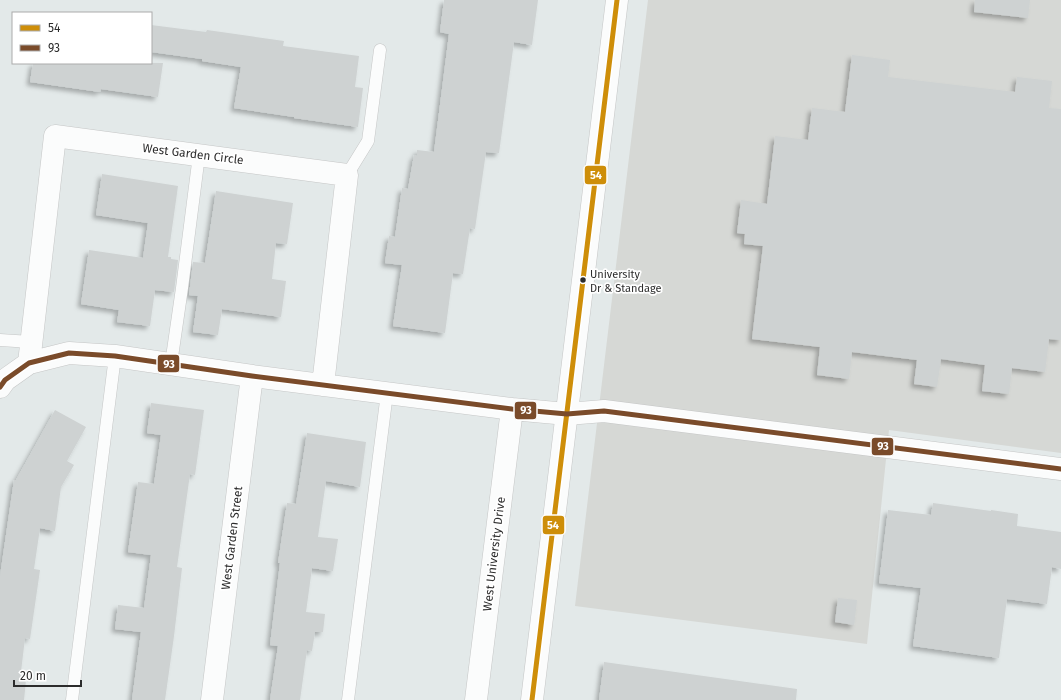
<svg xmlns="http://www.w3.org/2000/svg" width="1061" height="700" font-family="'Fira Sans',sans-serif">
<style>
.industrial{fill:#d6d8d5}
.building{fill:#ced2d2;filter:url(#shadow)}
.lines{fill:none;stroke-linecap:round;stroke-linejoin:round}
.lane-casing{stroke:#c5c6c6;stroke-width:13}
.street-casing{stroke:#c5c6c6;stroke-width:23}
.secondary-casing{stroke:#c5c6c6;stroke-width:23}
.lane{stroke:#fbfcfc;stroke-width:12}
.street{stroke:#fbfcfc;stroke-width:22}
.secondary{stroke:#fbfcfc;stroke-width:22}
.bus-1-casing{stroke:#fff;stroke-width:8}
.bus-2-casing{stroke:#fff;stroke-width:8}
.bus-1{stroke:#ce8e09;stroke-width:5}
.bus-2{stroke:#7a4b2a;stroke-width:5}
.bus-dot{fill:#2c2c2c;stroke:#fff;stroke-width:1.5}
.labels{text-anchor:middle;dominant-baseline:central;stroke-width:3.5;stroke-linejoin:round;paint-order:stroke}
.bus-label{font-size:11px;fill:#2c2c2c;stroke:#fff;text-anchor:start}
.street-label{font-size:12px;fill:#2c2c2c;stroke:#fff}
.line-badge{stroke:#fff;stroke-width:1.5}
.badge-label{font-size:11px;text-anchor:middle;font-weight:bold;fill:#fff}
</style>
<defs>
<filter id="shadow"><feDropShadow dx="-3.5" dy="3.5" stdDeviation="2" flood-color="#0004"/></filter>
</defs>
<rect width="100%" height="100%" fill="#e3e9e9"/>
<!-- industrial -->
<path class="industrial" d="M 648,0 L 1061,0 L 1061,453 L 889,430 L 867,644 L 575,606 Z"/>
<!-- building -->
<path class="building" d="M 444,0 L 538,0 L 532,45 L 514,42 L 499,153 L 486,152 L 475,229 L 470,228 L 463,274 L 453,273 L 445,333 L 393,326 L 402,265 L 385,263 L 389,236 L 395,237 L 402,188 L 408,189 L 414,155 L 417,156 L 417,150 L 434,152 L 449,34 L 440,32 Z
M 975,0 L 1030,0 L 1028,18 L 974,12 Z
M 151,25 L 206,32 L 207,30 L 284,41 L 283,46 L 359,56 L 355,87 L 363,88 L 358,127 L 294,118 L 294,117 L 234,108 L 241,67 L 202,61 L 202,59 L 151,52 Z
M 852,55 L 890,60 L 888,77 L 1015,92 L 1017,77 L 1052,81 L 1049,108 L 1061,109 L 1061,340 L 1049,339 L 1045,372 L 1012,368 L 1009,394 L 982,391 L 985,365 L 941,359 L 937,387 L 914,384 L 917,360 L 852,352 L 849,379 L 817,375 L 820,347 L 752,339 L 763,246 L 744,244 L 745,234 L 737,233 L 741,200 L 767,204 L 775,136 L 808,140 L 812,108 L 845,112 Z
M 33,63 L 163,63 L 158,97 L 101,89 L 100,92 L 30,82 Z
M 102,174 L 178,186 L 168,257 L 171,257 L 171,259 L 178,260 L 174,292 L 155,290 L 150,326 L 117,322 L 119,310 L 81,304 L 89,250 L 143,258 L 148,223 L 96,215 Z
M 216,191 L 293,203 L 287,244 L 276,243 L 272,279 L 286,281 L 281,317 L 222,309 L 218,335 L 193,332 L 198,296 L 189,295 L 193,262 L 205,263 Z
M 151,403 L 204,410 L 195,475 L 190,474 L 177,567 L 182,568 L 174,636 L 165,700 L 132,700 L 141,632 L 115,629 L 118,605 L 144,608 L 151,555 L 128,552 L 138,482 L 154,484 L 161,435 L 147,433 Z
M 55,410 L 86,427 L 67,461 L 74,465 L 61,487 L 55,531 L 40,528 L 34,569 L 40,570 L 30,639 L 25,638 L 20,680 L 26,680 L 24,700 L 0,700 L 0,576 L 14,480 L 16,480 Z
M 307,433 L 366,442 L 360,487 L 326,481 L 318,537 L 338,539 L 333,571 L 312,568 L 306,612 L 325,614 L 323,632 L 315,632 L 312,651 L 307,650 L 300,700 L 270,700 L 278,646 L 270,645 L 280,563 L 278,563 L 287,503 L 296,504 Z
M 933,503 L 991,511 L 991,510 L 1018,514 L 1017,526 L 1061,532 L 1061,569 L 1052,567 L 1047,604 L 1007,599 L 999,658 L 913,646 L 921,588 L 879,583 L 888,510 L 931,515 Z
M 838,598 L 857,600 L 854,625 L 835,622 Z
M 604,662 L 797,689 L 796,700 L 599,700 Z"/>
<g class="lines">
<defs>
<path id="lane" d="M 347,175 L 368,141 L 380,50
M 0,340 L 31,342
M 171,364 L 182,288 L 199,155
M 72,700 L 115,356
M 348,700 L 387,393"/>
<path id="street" d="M 29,363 L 55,136 L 347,175 L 323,385
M 0,387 L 5,380 L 29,363 L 69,353 L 115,356 L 252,376 L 512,409 L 567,414 L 604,411 L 1061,469
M 212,700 L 252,376
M 476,700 L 512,409"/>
<path id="secondary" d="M 532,700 L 617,0"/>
</defs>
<!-- lane casing -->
<use href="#lane" class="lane-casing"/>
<!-- street casing -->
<use href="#street" class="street-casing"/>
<!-- secondary casing -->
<use href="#secondary" class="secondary-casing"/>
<!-- lane -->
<use href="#lane" class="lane"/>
<!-- street -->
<use href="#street" class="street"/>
<!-- secondary -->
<use href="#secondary" class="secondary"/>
<defs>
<path id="bus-1" d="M 532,700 L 617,0"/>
<path id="bus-2" d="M 0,387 L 5,380 L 29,363 L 69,353 L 115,356 L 252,376 L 512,409 L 567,414 L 604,411 L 1061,469"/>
</defs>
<!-- bus-1 casing -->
<use href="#bus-1" class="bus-1-casing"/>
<!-- bus-2 casing -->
<use href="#bus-2" class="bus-2-casing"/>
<!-- bus-1 -->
<use href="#bus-1" class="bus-1"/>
<!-- bus-2 -->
<use href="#bus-2" class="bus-2"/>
</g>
<!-- markers -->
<circle class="bus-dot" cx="583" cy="280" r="3.5"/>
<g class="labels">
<!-- bus labels -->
<g class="bus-label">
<text x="590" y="274">University<tspan x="590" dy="14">Dr &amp; Standage</tspan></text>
</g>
<!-- street labels -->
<g class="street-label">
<text transform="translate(193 154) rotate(7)">West Garden Circle</text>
<text transform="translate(232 538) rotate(-83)">West Garden Street</text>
<text transform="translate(494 554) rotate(-83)">West University Drive</text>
</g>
</g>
<g class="line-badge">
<rect x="584" y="165" width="23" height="20" rx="4" fill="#ce8e09"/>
<rect x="157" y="354" width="23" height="19" rx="4" fill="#7a4b2a"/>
<rect x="514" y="401" width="23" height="19" rx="4" fill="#7a4b2a"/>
<rect x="871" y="437" width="23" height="19" rx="4" fill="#7a4b2a"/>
<rect x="542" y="515" width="23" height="20" rx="4" fill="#ce8e09"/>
</g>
<g class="badge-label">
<text x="596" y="179">54</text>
<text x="169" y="368">93</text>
<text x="526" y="414">93</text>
<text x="883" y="450">93</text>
<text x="553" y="529">54</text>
</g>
<!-- legend -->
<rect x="12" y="12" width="140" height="52" fill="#ffffff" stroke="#ababab"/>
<rect x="20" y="25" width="20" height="6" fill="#ce8e09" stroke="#ababab"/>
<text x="48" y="32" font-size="12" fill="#2c2c2c">54</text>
<rect x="20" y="45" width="20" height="6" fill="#7a4b2a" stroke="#ababab"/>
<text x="48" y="52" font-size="12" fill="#2c2c2c">93</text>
<!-- scale -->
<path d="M14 680v6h67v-6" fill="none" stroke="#2c2c2c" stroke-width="2"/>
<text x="20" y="680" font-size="12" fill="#2c2c2c" stroke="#ffffff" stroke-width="3" paint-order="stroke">20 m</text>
</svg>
